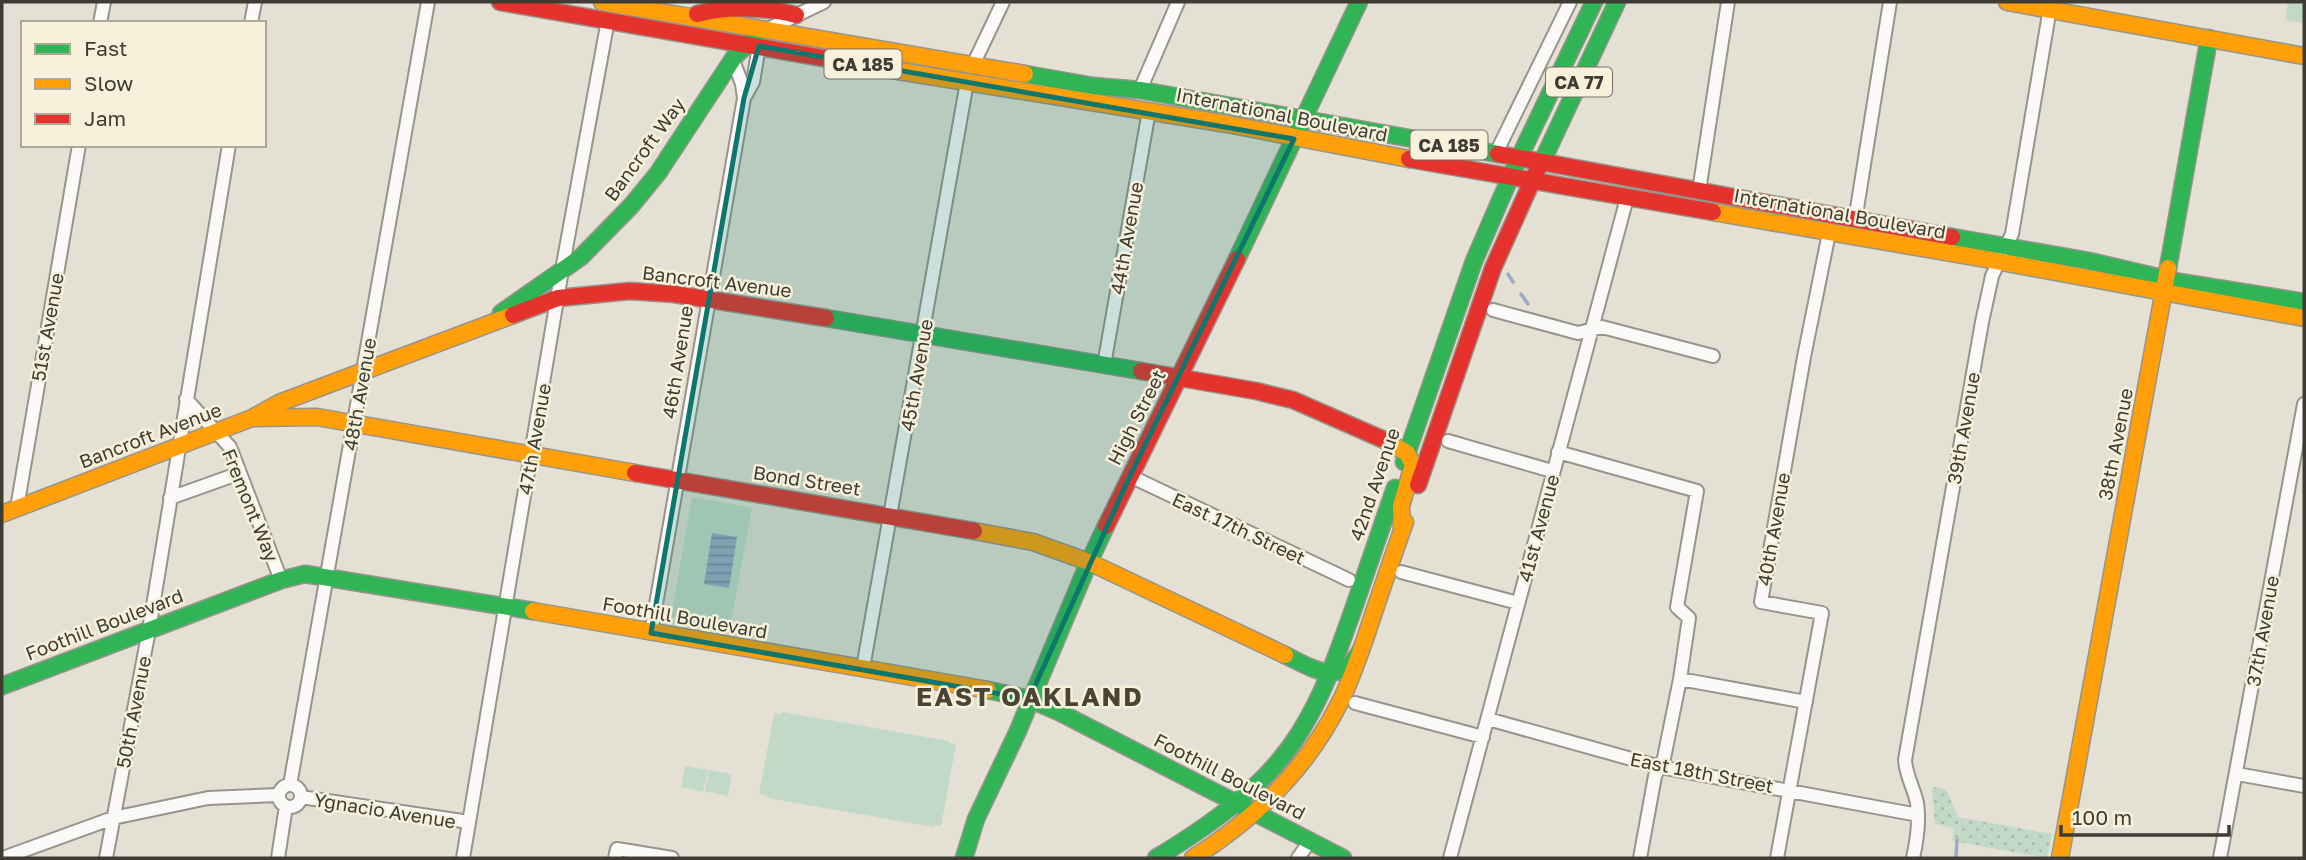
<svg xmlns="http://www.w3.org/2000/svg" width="2306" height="860" font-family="'Golos Text',sans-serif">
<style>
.park{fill:url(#park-dots)}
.pitch{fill:#c3d9c7}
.water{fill:url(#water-rules)}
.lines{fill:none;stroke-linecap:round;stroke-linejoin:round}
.stream{stroke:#9aacc5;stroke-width:3.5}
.street-casing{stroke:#97948b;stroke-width:16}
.fast-casing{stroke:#97948b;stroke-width:19}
.slow-casing{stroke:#97948b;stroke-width:19}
.jam-casing{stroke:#97948b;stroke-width:19}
.street{stroke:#fbfaf9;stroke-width:12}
.fast{stroke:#30b455;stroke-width:16}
.slow{stroke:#ff9f0a;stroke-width:16}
.jam{stroke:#e5322d;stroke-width:16}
.marked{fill:#0f766e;fill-opacity:0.2;stroke:#0f766e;stroke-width:5;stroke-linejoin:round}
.labels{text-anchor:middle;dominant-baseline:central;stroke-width:5;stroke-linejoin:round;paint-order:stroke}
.shield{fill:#f7f0db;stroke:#767266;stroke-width:2}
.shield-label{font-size:18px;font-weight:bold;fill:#3f3c34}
.street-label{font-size:19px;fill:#3f3c34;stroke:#f7f0db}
.district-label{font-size:26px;font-weight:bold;letter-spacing:2px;fill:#4a4433;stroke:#f7f0db}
</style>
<defs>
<pattern id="park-dots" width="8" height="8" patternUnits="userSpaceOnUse" patternTransform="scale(1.75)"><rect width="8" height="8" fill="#c3d9c7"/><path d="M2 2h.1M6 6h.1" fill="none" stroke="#a9bbac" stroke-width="1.8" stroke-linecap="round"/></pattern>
<pattern id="water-rules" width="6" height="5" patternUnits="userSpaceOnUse" patternTransform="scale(1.75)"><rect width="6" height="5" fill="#9aacc5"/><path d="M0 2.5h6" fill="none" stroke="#7f8da1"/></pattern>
</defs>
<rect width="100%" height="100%" fill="#e4e0d4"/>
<!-- park -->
<path class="park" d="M 1932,787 L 1946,789 L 1958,817 L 2052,834 L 2047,858 L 1952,841 L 1954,828 L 1935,824 Z"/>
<!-- pitch -->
<path class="pitch" d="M 2288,2 L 2304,2 L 2304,23 L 2285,20 Z
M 692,497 L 752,508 L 730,627 L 671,617 Z
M 782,712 L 949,741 L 949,743 L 956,745 L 941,826 L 935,825 L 934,827 L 767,798 L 767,796 L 759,794 L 774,713 L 781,714 Z
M 685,766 L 708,770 L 703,792 L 681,787 Z
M 709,770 L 732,774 L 728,796 L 705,791 Z"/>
<!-- water -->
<path class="water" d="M 712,533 L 737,537 L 729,588 L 704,584 Z"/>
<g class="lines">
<!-- stream -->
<path class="stream" d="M 1508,274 L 1513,282
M 1521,294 L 1528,304
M 1956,858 L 1957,840"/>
<defs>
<path id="street" d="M 100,23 L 104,2
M 251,23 L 255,2
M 768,29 L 824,2
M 973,65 L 1003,2
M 1140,90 L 1178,2
M 744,98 L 753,82 L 759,46
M 1496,153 L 1570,2
M 1699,191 L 1728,2
M 1855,221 L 1890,2
M 1493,310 L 1578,333 L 1602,327 L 1713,356
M 1104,365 L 1149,111
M 186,399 L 230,447 L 281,580
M 1448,441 L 1552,471
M 1558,452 L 1697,491 L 1677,607 L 1689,618 L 1680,679 L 1664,758 L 1655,776 L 1640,858
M 1130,476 L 1349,580
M 170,498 L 240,473
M 17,508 L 79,145
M 1401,572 L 1518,603
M 651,633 L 744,98 L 742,84 L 733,60
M 863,668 L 967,82
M 1680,679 L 1806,702
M 1355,703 L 1483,737
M 1488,719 L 1660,767 L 1918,815
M 2237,774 L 2304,786
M 290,785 L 428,2
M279 796a11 11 0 1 1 22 0a11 11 0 1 1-22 0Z
M 301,797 L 469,822
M 3,858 L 113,818 L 208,798 L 279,795
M 106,858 L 149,630 L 229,145
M 278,858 L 286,806
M 463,858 L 562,270 L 608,20
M 615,858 L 617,849 L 672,858
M 1298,858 L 1310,841
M 1450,858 L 1627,198
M 1777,858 L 1822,613 L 1761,602 L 1804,357 L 1829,233
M 1913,858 C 1917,840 1920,822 1917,803 C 1914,788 1906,776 1905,760 L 1982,322 L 1992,276 L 2012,234 L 2051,2
M 2220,858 L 2304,404"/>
<path id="fast" d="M 1025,74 L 1093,86 L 1140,90 L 1498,154
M 1519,158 L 1594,2
M 1542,162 L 1617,2
M 1952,237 L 2089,261 L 2179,282 L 2304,302
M 1237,259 L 1359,2
M 2168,268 L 2209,38
M 501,313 L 581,257 L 631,206 L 658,173 L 735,56 L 754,38
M 826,318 L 1141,371
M 1404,462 L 1474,261 L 1516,164
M 1285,655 C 1315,670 1340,687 1361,650
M 2,686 L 281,580 L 305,574 L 533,611
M 988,690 L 1029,699 L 1059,712 L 1343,858
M 964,858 L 976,819 L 1017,733 L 1089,562 L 1106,526
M 1156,858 C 1209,826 1267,786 1300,732 C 1324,694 1338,652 1353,610 C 1367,569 1381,529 1395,488"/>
<path id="slow" d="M 602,2 L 1025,74
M 2007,2 L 2304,56
M 886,69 L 1227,124 L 1409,159
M 1713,212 L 1980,258 L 2304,318
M 252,418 L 317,417 L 635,473
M 1382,439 L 1407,453 L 1413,465 L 1401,506 L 1402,530
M 2,514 L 252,418 L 279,403 L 513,315
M 974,531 L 1033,542 L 1089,562 L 1285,655
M 533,611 L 988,690
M 1193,858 C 1255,819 1306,770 1339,704 C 1350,683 1357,661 1365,639 C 1378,600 1391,561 1405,522
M 2060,858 L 2168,268"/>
<path id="jam" d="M 500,2 L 886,69
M 697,14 C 725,6 767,7 796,15
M 1498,154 L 1952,237
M 1409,159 L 1713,212
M 513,315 L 558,298 L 630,291 L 674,294 L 826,318
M 1141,371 L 1256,391 L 1293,400 L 1382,439
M 635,473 L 974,531
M 1418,485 L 1493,268 L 1538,168
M 1106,526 L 1237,259"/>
</defs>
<!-- street casing -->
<use href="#street" class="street-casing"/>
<!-- fast casing -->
<use href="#fast" class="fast-casing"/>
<!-- slow casing -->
<use href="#slow" class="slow-casing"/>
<!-- jam casing -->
<use href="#jam" class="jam-casing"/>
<!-- street -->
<use href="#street" class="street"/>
<!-- fast -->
<use href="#fast" class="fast"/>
<!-- slow -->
<use href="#slow" class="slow"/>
<!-- jam -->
<use href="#jam" class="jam"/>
</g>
<!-- marked area -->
<path class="marked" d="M 759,46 L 1294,139 L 1130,476 L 1029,699 L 651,633 L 744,98 Z"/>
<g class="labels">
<!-- shield labels -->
<g class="shield">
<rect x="824.5" y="49.5" width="77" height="29" rx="5"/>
<rect x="1546" y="67.5" width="66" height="29" rx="5"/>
<rect x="1410.5" y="130.5" width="77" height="29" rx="5"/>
</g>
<g class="shield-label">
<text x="863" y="64">CA 185</text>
<text x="1579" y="82">CA 77</text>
<text x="1449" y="145">CA 185</text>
</g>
<!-- street labels -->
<g class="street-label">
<text transform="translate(1282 114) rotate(11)">International Boulevard</text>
<text transform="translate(644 149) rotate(-54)">Bancroft Way</text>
<text transform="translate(1840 213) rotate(10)">International Boulevard</text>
<text transform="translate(1126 238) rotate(-80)">44th Avenue</text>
<text transform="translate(717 281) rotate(7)">Bancroft Avenue</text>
<text transform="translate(47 327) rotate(-80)">51st Avenue</text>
<text transform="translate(677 362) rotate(-81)">46th Avenue</text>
<text transform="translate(916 375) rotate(-80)">45th Avenue</text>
<text transform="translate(359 394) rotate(-80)">48th Avenue</text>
<text transform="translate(1136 417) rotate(-63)">High Street</text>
<text transform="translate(1963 428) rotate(-80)">39th Avenue</text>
<text transform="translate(150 435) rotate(-21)">Bancroft Avenue</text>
<text transform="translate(534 439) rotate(-80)">47th Avenue</text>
<text transform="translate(2115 444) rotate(-79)">38th Avenue</text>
<text transform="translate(807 480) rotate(9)">Bond Street</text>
<text transform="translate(1374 484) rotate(-71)">42nd Avenue</text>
<text transform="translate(251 505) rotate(68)">Fremont Way</text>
<text transform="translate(1239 528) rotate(25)">East 17th Street</text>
<text transform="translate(1538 528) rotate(-75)">41st Avenue</text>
<text transform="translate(1773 529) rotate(-80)">40th Avenue</text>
<text transform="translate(685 617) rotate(10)">Foothill Boulevard</text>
<text transform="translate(104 624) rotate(-21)">Foothill Boulevard</text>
<text transform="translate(2262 631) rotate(-80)">37th Avenue</text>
<text transform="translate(133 712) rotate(-79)">50th Avenue</text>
<text transform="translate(1702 772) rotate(11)">East 18th Street</text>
<text transform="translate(1230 776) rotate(27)">Foothill Boulevard</text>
<text transform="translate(385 810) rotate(9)">Ygnacio Avenue</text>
</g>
<!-- district labels -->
<g class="district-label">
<text x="1030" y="696">EAST OAKLAND</text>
</g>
</g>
<!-- border -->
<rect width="2306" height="860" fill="none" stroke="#3f3c34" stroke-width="7"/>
<!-- legend -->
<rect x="21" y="21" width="245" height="126" fill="#f7f0db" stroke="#ada898" stroke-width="2"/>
<rect x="35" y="44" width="35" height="10" fill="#30b455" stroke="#ada898" stroke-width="2"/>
<text x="84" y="56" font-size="21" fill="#3f3c34">Fast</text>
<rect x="35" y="79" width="35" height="10" fill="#ff9f0a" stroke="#ada898" stroke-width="2"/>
<text x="84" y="91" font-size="21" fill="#3f3c34">Slow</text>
<rect x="35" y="114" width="35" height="10" fill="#e5322d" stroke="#ada898" stroke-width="2"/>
<text x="84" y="126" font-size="21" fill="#3f3c34">Jam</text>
<!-- scale -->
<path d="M2061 825v10h168v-10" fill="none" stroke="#3f3c34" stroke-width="3.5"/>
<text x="2072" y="825" font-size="21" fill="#3f3c34" stroke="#f7f0db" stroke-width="5" paint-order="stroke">100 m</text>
</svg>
